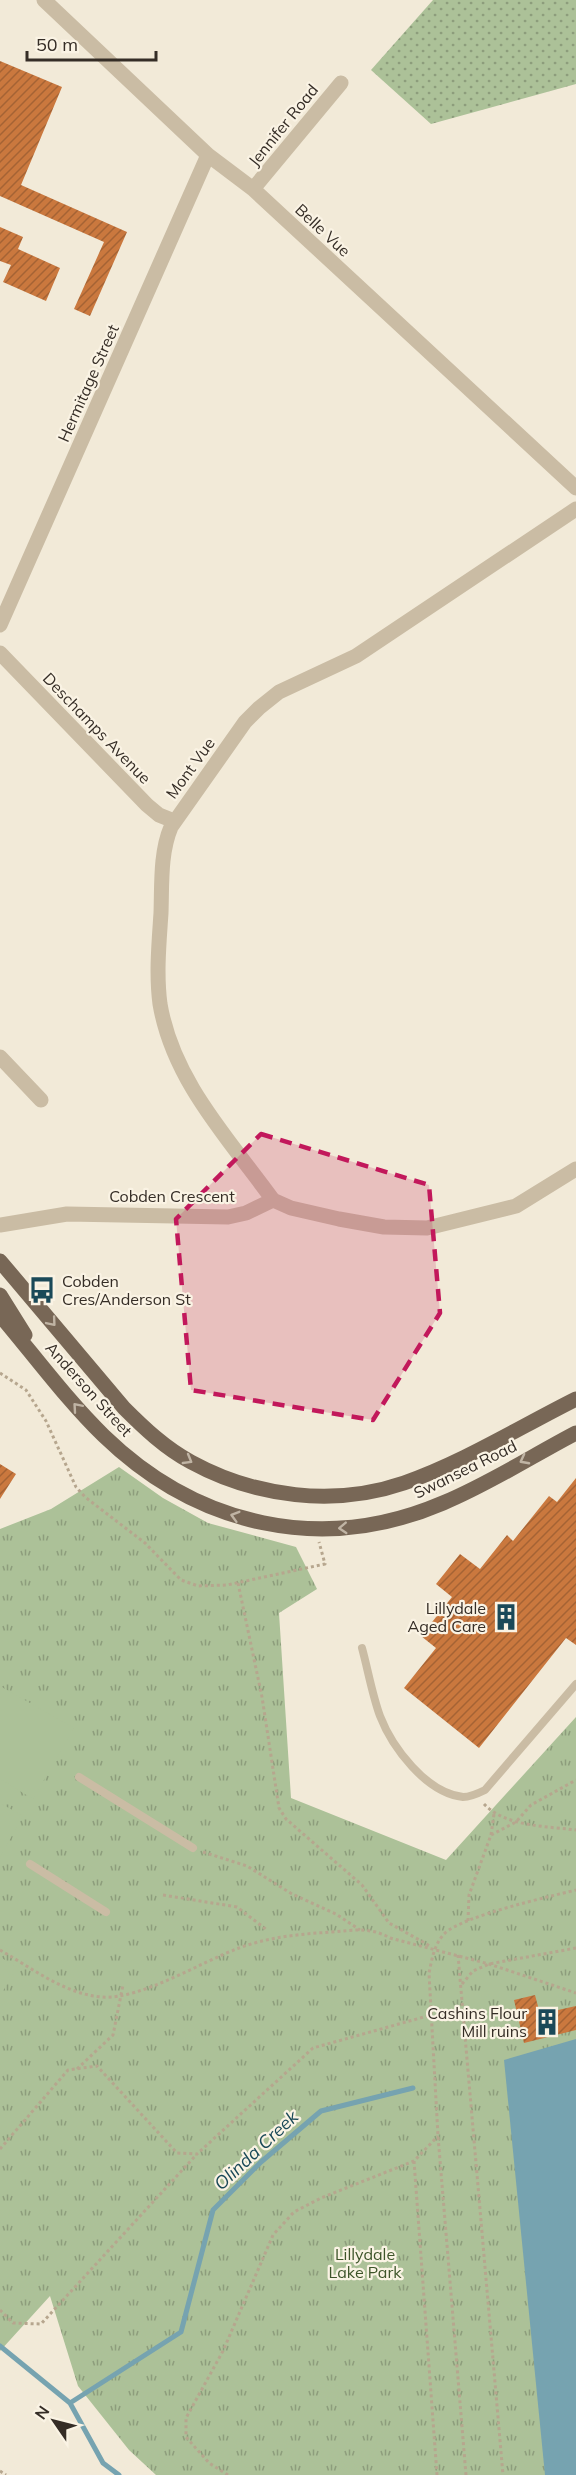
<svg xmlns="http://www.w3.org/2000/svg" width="576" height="2475" font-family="Mulish,sans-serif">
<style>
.grass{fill:url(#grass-dots)}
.park{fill:url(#park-tufts)}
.garden{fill:#acc198}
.water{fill:#76a3b0}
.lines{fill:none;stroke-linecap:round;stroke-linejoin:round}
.stream{stroke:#76a3b0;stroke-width:5}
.building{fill:url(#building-hatch)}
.path{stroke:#b6a68e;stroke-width:3;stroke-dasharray:3 3;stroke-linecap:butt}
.service{stroke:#cabca4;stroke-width:8}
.minor{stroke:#cabca4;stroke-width:15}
.primary{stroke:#786756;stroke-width:15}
.oneway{stroke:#c0b4a4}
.marked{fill:#c2185b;fill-opacity:0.2;stroke:#c2185b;stroke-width:4.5;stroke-dasharray:12 8;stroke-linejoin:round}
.labels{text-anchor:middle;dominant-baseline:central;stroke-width:4.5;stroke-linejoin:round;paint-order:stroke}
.street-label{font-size:16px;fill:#352d26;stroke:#faf3e4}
.poi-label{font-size:16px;fill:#352d26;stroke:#faf3e4;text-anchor:end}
.park-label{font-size:16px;fill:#3d5429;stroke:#faf3e4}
.water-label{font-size:18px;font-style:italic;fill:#1a4958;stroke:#faf3e4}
</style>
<defs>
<pattern id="grass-dots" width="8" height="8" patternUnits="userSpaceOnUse" patternTransform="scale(1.5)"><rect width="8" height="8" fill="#acc198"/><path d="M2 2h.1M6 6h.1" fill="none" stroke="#8d9d7c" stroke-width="1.8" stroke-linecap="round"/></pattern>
<pattern id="park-tufts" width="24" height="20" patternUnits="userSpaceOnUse" patternTransform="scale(1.5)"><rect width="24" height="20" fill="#acc198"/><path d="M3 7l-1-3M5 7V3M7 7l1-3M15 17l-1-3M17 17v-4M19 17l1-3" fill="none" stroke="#8d9d7c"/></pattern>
<pattern id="building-hatch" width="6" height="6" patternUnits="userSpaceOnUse" patternTransform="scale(1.5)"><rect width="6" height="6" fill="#ca783e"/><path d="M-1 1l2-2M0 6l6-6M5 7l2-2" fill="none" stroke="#a56334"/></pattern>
</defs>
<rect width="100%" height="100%" fill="#f2ead8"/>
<!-- grass -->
<path class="grass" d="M 433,0 L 576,0 L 576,84 L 431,124 L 371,70 Z"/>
<!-- park -->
<path class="park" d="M 119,1467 L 163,1498 L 208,1523 L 296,1547 L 317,1589 L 279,1613 L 291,1798 L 446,1860 L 576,1717 L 576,2475 L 156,2475 L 129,2450 L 78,2386 L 50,2296 L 0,2351 L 0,1529 L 51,1509 Z"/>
<!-- garden -->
<path class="garden" d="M 0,1686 L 74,1728 L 33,1799 L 0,1779 Z
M 0,1803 L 23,1816 L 0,1857 Z
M 0,1957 L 17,1967 L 0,1996 Z"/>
<!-- water -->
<path class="water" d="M 576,2039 L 576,2475 L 545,2475 L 504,2060 Z"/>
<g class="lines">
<!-- stream -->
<path class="stream" d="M 0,2346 L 70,2403 L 181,2332 L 213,2210 L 261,2162 L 321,2111 L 413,2088
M 70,2403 L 103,2463 L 119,2475"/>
</g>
<!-- building -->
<path class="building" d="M 0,61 L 62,87 L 21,185 L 127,232 L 90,316 L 74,309 L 104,242 L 0,196 Z
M 0,227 L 23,237 L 18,249 L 60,268 L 46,301 L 3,282 L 11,265 L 0,261 Z
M 0,1464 L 16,1474 L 0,1499 Z
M 576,1478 L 576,1645 L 566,1638 L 479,1748 L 404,1688 L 436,1648 L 421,1636 L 452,1597 L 436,1584 L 460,1554 L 480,1569 L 507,1535 L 513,1541 L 549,1496 L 557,1502 Z
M 535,1995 L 540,2014 L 576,2006 L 576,2030 L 524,2043 L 514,2000 Z"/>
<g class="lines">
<!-- path -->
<path class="path" d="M 0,1373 L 26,1390 L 35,1404 L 46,1421 L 76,1487 L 85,1497 L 145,1543 L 181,1580 L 198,1586 L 227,1585 L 325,1564 L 319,1542
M 238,1583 L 262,1697 L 279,1808 L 286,1819 L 362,1885 L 389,1923 L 430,1946
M 484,1804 C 506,1827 546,1826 576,1830
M 491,1835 L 494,1814
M 203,1852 L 247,1866 L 292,1894 L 336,1914 L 360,1930
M 163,1895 L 237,1907 L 267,1930
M 468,1921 L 469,1895 L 491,1835 L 516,1822 L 531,1805 L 576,1780
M 0,1950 C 32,1968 64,1994 102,1997 C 140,2000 201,1962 239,1948 C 269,1937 300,1934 332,1932 C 354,1930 371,1927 390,1938 L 489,1964 L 576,1993
M 458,1955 L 503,2475
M 462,1984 L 473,1971 L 489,1964 L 576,1948
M 77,2069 L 113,2035 L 123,1985
M 0,2149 L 68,2070 L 97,2066 L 177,2153 L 197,2154 L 313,2048 L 431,2015
M 414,2161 L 437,2475
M 0,2310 L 13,2323 L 41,2324 L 197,2154
M 0,2471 L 6,2475
M 228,2475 L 209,2463 L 186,2437 L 186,2418 L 223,2351 L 273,2235 L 294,2212 L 321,2198 L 414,2161 L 438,2136
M 466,2475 L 438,2136 L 429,1973 C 432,1959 434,1945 444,1934 C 462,1916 548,1897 576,1890"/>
<!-- service -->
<path class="service" d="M 362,1648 C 368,1670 372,1694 380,1716 C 392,1747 426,1793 463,1797 C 470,1797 479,1793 485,1790 L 576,1684
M 79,1777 L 193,1848
M 30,1864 L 106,1912"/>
<!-- minor -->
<path class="minor" d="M 44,0 L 208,155 L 253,189 L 576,488
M 253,189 L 341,83
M 0,625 L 208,155
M 0,653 L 147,805 L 159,815 L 174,821
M 0,1057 L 41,1100
M 273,1200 C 229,1139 173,1081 160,1004 C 156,974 159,943 161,913 C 162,885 160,853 171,827 L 245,722 L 259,708 L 279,692 L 356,656 L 576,509
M 0,1225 L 67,1214 L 228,1217 L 246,1213 L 273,1200 L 291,1208 L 339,1219 L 384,1227 L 427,1228 L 516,1206 L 576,1169"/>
<!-- primary -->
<path class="primary" d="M 0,1261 L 124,1408 C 144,1428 165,1448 191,1462 C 255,1497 334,1507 404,1483 C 462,1463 520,1427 576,1399
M 0,1295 L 25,1335
M 0,1315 C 34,1355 66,1399 104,1436 C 197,1526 322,1555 443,1503 C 489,1484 532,1456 576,1433"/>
</g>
<!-- one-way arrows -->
<defs><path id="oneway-chevron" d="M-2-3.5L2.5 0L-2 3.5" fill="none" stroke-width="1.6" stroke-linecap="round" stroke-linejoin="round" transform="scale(1.5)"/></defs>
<g class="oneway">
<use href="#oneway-chevron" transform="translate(52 1322) rotate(50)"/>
<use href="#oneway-chevron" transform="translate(77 1407) rotate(-131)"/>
<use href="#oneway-chevron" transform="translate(188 1460) rotate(30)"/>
<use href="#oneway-chevron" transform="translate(524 1460) rotate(152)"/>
<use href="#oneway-chevron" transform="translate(235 1516) rotate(-164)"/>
<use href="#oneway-chevron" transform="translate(343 1528) rotate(177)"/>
</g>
<!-- marked area -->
<path class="marked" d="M 261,1134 L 429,1185 L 440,1313 L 373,1420 L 191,1390 L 176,1219 Z"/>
<!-- icons -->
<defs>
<symbol id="bus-bare" viewBox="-9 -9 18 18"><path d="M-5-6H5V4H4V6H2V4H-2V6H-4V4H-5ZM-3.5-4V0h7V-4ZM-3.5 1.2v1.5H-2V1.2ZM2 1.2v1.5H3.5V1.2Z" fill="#1a4958" stroke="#faf3e4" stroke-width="2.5" paint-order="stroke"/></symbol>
<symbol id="building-bare" viewBox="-9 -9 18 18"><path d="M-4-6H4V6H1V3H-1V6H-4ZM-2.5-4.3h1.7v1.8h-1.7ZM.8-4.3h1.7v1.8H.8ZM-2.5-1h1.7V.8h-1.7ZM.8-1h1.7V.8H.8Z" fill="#1a4958" stroke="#faf3e4" stroke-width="2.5" paint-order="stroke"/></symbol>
</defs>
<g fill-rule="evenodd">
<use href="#bus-bare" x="23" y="1271" width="38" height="38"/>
<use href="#building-bare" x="487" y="1598" width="38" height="38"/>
<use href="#building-bare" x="528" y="2003" width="38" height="38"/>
</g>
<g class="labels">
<!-- street labels -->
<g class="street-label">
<text transform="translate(283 125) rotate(-51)">Jennifer Road</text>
<text transform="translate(323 230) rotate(43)">Belle Vue</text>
<text transform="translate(88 383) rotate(-66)">Hermitage Street</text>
<text transform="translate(97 728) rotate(46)">Deschamps Avenue</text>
<text transform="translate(190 768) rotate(-54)">Mont Vue</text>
<text x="172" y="1196">Cobden Crescent</text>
<text transform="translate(89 1389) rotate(48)">Anderson Street</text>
<text transform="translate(465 1469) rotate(-26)">Swansea Road</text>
</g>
<!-- poi labels -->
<g class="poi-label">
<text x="62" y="1281" text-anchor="start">Cobden<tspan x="62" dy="18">Cres/Anderson St</tspan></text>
<text x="486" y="1608">Lillydale<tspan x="486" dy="18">Aged Care</tspan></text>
<text x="527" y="2013">Cashins Flour<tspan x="527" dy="18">Mill ruins</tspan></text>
</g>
<!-- park labels -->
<g class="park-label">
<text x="365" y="2254">Lillydale<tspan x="365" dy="18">Lake Park</tspan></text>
</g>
<!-- water labels -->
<g class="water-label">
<text transform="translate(256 2150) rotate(-43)">Olinda Creek</text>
</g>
</g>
<!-- north arrow -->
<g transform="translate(54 2421) rotate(305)" stroke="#faf3e4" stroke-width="4.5" paint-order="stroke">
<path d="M0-4.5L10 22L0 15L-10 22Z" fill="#352d26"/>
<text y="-9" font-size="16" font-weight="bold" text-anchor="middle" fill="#352d26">N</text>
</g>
<!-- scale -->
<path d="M27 51v9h129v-9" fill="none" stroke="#352d26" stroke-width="3"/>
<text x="36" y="51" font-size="18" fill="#352d26" stroke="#faf3e4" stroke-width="4.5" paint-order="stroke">50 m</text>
</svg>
